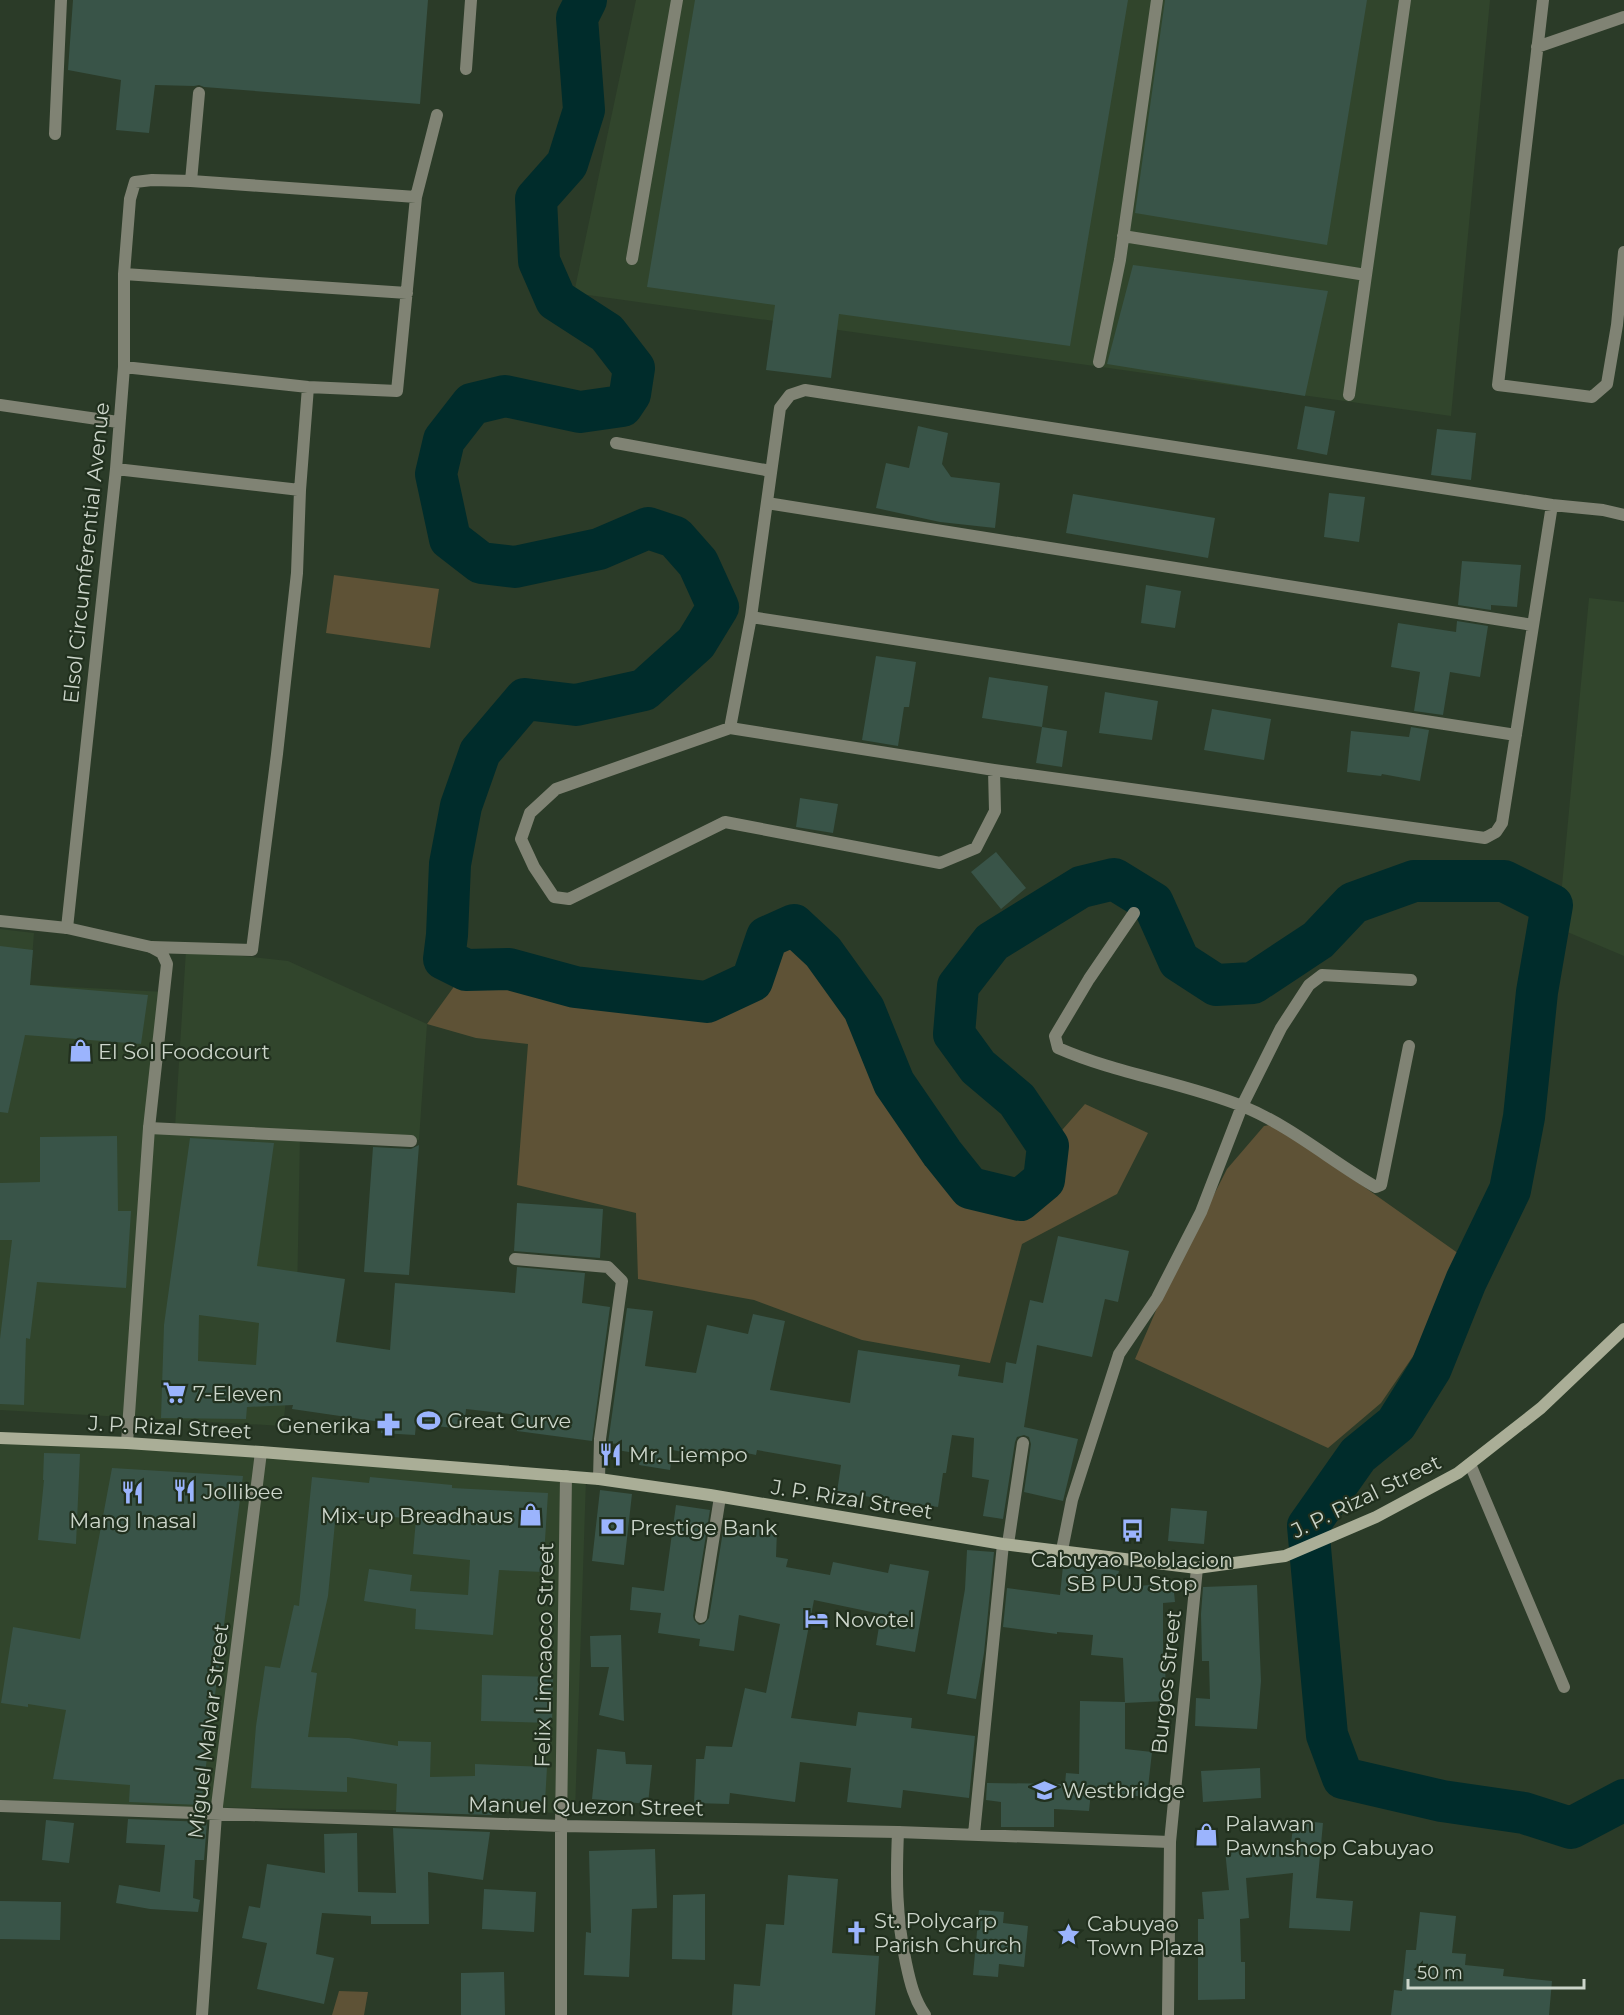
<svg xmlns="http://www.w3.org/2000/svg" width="1624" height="2015" font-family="Montserrat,sans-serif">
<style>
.built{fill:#31452c}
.green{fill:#5e5236}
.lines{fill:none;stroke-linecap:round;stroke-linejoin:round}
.river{stroke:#002c2b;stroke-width:42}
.building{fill:#395448;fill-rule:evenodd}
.service{stroke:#808374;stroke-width:12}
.minor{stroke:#808374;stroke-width:12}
.tertiary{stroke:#808374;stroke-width:12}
.secondary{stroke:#aaae97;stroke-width:12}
.labels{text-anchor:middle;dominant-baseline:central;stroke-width:4.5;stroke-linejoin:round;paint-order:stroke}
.street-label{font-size:21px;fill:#ccd5ca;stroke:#21301e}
.poi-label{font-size:21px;fill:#ccd5ca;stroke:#21301e;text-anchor:start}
</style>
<rect width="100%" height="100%" fill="#2b3b28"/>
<!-- built -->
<path class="built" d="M 636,0 L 1490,0 L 1451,416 L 574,293 Z
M 1589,598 L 1624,602 L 1624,956 L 1558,928 Z
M 0,929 L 34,933 L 30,985 L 166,992 L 152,1125 L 175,1127 L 186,950 L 288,961 L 427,1024 L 419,1140 L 300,1135 L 297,1302 L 283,1426 L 0,1410 Z
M 0,1432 L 286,1448 L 586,1479 L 575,1813 L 0,1804 Z"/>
<!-- green -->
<path class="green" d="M 334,575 L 439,589 L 430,648 L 326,633 Z
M 794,925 L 823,952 L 864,1009 L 894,1083 L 942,1153 L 970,1188 L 1020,1200 L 1044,1180 L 1048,1146 L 1085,1104 L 1148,1133 L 1117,1194 L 1022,1244 L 990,1363 L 862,1340 L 754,1300 L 638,1279 L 636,1213 L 517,1185 L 528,1044 L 476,1038 L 427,1024 L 466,970 L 509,969 L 575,987 L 707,1002 L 752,981 L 767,937 Z
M 1275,1124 L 1462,1256 L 1433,1327 L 1381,1403 L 1328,1448 L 1135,1359 L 1161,1299 L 1227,1169 L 1264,1126 Z
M 339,1991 L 368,1992 L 364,2015 L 332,2015 Z"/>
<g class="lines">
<!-- river -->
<path class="river" d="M 586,0 L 577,18 L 584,110 L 567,164 L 536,199 L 539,261 L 556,300 L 607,333 L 634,368 L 630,394 L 622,406 L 580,412 L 505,396 L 472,404 L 444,440 L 436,474 L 450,539 L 481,563 L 515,567 L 599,549 L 648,528 L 675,537 L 698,563 L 718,607 L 696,643 L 644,690 L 576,705 L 525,699 L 480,752 L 461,806 L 450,864 L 447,935 L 444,959 L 466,970 L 509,969 L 575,987 L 707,1002 L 752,981 L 767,937 L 794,925 L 823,952 L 864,1009 L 894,1083 L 942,1153 L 970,1188 L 1020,1200 L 1044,1180 L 1048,1146 L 1017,1100 L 978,1067 L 954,1034 L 958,986 L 992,942 L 1081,887 L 1114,879 L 1153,903 L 1179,961 L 1216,985 L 1253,983 L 1318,940 L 1353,903 L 1414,881 L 1504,881 L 1552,905 L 1537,992 L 1524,1117 L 1510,1190 L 1466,1281 L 1431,1368 L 1396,1424 L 1358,1455 L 1308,1526 L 1327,1735 L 1343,1778 L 1442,1801 L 1524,1813 L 1571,1828 L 1624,1800"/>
</g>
<!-- building -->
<path class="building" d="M 73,0 L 428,0 L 420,104 L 204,87 L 199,85 L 194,86 L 155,85 L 149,133 L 116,130 L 121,80 L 68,70 Z
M 695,0 L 1128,0 L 1070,346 L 839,314 L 831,378 L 766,370 L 775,305 L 647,287 Z
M 1165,0 L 1367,0 L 1327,245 L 1135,213 Z
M 1133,265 L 1328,291 L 1305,396 L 1107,364 Z
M 1305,406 L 1335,411 L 1327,455 L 1297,449 Z
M 918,426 L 948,433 L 942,464 L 951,477 L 1000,483 L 995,528 L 940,522 L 876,508 L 886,463 L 909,468 Z
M 1437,429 L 1476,433 L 1471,480 L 1431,475 Z
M 1329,493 L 1365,497 L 1359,542 L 1324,537 Z
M 1073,494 L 1215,518 L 1208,558 L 1066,533 Z
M 1462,561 L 1521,565 L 1517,607 L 1491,605 L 1491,610 L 1458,605 Z
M 1146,585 L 1181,591 L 1175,628 L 1141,623 Z
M 1457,621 L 1488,626 L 1480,677 L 1450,672 L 1443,715 L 1414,711 L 1420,672 L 1391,667 L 1398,623 L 1456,632 Z
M 876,656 L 916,662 L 909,707 L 904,707 L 898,746 L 862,740 Z
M 989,677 L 1048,686 L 1042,727 L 982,718 Z
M 1105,692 L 1158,701 L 1152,740 L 1099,733 Z
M 1212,709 L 1271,719 L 1264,760 L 1204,750 Z
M 1042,727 L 1067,731 L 1062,767 L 1036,763 Z
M 1411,727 L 1429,730 L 1420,781 L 1382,774 L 1381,776 L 1347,772 L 1351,731 L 1409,737 Z
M 800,798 L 838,804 L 833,833 L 796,827 Z
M 996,852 L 1026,888 L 1001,909 L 971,872 Z
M 0,946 L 33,950 L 30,985 L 148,995 L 141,1044 L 25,1035 L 8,1113 L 0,1112 Z
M 117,1136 L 118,1211 L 131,1211 L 126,1288 L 37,1282 L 30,1339 L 26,1338 L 24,1405 L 0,1404 L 0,1339 L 12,1240 L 0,1240 L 0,1183 L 40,1182 L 40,1137 Z
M 190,1138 L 274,1143 L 257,1266 L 345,1279 L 336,1342 L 390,1350 L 395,1283 L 515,1293 L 517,1267 L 585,1273 L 582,1303 L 610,1307 L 592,1441 L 517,1431 L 519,1415 L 466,1409 L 464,1429 L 416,1424 L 415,1435 L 381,1433 L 381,1422 L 292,1409 L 293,1405 L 247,1407 L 246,1419 L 161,1418 L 164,1325 ZM 199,1315 L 259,1323 L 256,1365 L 198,1361 Z
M 419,1145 L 409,1275 L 364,1272 L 373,1147 L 411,1149 Z
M 517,1203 L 603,1209 L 600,1258 L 514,1251 Z
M 1058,1236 L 1129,1251 L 1118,1302 L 1105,1299 L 1092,1357 L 1037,1345 L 1024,1427 L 1078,1439 L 1063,1501 L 1024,1492 L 1031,1444 L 1029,1437 L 1024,1435 L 1017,1437 L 1015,1442 L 1003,1519 L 983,1516 L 989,1480 L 972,1477 L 974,1438 L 952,1435 L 946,1473 L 943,1473 L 938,1507 L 837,1492 L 841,1465 L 757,1450 L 756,1455 L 723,1448 L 720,1460 L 673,1450 L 670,1470 L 639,1465 L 641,1454 L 617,1450 L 618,1444 L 608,1443 L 627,1308 L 653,1311 L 645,1366 L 696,1373 L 707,1325 L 748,1334 L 753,1314 L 785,1321 L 770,1390 L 850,1403 L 858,1350 L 960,1365 L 958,1376 L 1003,1383 L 1006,1362 L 1016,1364 L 1030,1300 L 1043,1303 Z
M 44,1453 L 80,1454 L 76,1544 L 38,1540 L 44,1480 L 43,1480 Z
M 112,1468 L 243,1476 L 201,1805 L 129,1802 L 130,1785 L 53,1779 L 66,1710 L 28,1704 L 28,1707 L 1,1703 L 13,1627 L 80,1639 Z
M 312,1477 L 369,1483 L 370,1477 L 452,1485 L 452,1488 L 548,1493 L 543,1572 L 499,1570 L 493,1635 L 415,1629 L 416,1609 L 364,1601 L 369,1569 L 412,1575 L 410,1591 L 468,1595 L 470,1560 L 413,1554 L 416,1519 L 336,1512 L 328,1596 L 311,1672 L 317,1673 L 308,1737 L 349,1738 L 398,1746 L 398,1741 L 431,1742 L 430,1777 L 475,1776 L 475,1764 L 547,1767 L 545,1802 L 494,1800 L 492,1815 L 396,1812 L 397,1784 L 347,1777 L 347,1792 L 251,1788 L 256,1726 L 265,1666 L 280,1668 L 294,1605 L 299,1606 Z
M 600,1490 L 632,1494 L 624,1565 L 592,1561 Z
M 676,1505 L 710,1510 L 693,1616 L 694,1620 L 699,1625 L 704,1624 L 709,1618 L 724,1525 L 756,1529 L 777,1530 L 776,1557 L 788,1559 L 786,1567 L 830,1575 L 833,1562 L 888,1573 L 890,1564 L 929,1571 L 915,1652 L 876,1645 L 881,1614 L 814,1600 L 791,1718 L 856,1726 L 858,1712 L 912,1718 L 911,1728 L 975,1736 L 969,1798 L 903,1790 L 901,1808 L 847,1802 L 851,1768 L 800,1762 L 795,1802 L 730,1793 L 729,1804 L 694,1803 L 696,1759 L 704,1759 L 706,1746 L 732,1747 L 745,1688 L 766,1693 L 780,1624 L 739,1615 L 734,1651 L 699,1646 L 700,1639 L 658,1633 L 661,1613 L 630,1610 L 632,1587 L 664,1591 Z
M 1171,1508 L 1207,1511 L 1204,1544 L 1168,1541 Z
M 967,1550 L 994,1552 L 984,1653 L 976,1699 L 947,1694 L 965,1589 Z
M 1063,1566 L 1099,1569 L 1099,1567 L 1119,1571 L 1115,1588 L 1173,1583 L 1175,1602 L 1163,1603 L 1163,1660 L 1165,1660 L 1166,1701 L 1125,1703 L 1123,1658 L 1091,1655 L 1093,1635 L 1057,1632 L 1057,1634 L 1003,1627 L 1007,1588 L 1060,1595 Z
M 1257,1585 L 1261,1681 L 1257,1729 L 1195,1726 L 1196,1698 L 1210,1699 L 1209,1661 L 1202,1661 L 1201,1614 L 1203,1587 Z
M 621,1635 L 622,1666 L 624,1721 L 599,1715 L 609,1667 L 591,1667 L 590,1636 Z
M 482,1675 L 553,1677 L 552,1723 L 481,1721 Z
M 1080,1701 L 1125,1702 L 1125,1749 L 1152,1752 L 1147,1797 L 1091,1792 L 1089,1811 L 1054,1809 L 1054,1827 L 1001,1827 L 1001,1802 L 986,1800 L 987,1783 L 1065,1784 L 1066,1773 L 1079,1774 Z
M 597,1749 L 625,1752 L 626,1764 L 652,1765 L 648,1804 L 592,1799 Z
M 1260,1768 L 1261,1798 L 1203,1802 L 1201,1771 Z
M 128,1819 L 207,1822 L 204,1860 L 195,1860 L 193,1898 L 200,1900 L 198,1912 L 150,1909 L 116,1903 L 119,1885 L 160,1892 L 165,1845 L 126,1843 Z
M 46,1820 L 74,1823 L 69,1863 L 42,1860 Z
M 1294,1820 L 1323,1823 L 1316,1898 L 1353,1901 L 1350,1931 L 1289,1928 L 1293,1873 L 1246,1878 L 1249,1918 L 1240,1919 L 1241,1962 L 1245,1962 L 1245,1999 L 1198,2000 L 1198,1919 L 1204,1919 L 1202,1892 L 1229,1890 L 1225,1850 L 1291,1843 Z
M 393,1828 L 490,1832 L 483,1880 L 428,1872 L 429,1924 L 371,1924 L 371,1916 L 322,1913 L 316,1954 L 334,1958 L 324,2004 L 257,1989 L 267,1943 L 242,1938 L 249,1906 L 260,1908 L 267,1864 L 325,1873 L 324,1834 L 357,1833 L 358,1892 L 396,1893 Z
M 655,1849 L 657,1908 L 632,1909 L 629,1977 L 584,1975 L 586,1932 L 591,1933 L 589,1851 Z
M 788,1875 L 838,1879 L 832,1953 L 879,1956 L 875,2015 L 732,2015 L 734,1984 L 760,1986 L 766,1924 L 784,1925 Z
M 484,1889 L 536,1892 L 534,1932 L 482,1929 Z
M 705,1894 L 705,1960 L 672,1959 L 673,1895 Z
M 0,1901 L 61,1902 L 60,1940 L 0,1939 Z
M 979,1910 L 1004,1912 L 1003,1923 L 1028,1926 L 1024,1967 L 999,1964 L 998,1977 L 973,1975 Z
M 1420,1912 L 1456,1916 L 1452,1953 L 1466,1954 L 1465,1965 L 1504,1969 L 1503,1976 L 1552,1981 L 1549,2015 L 1391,2015 L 1394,1990 L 1402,1991 L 1406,1950 L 1416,1950 Z
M 504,1972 L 505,2015 L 461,2015 L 461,1973 Z"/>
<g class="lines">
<!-- service -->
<path class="service" d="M 466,69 L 471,0
M 55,134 L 61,0
M 1123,236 L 1366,275
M 632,259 L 677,0
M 1099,362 L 1120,260 L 1157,0
M 1349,395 L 1405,0
M 616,443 L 771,471
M 149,1128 L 411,1141
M 515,1259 L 608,1267 L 622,1281 L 600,1439 L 599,1479
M 898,1832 C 896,1879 896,1916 906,1963 C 910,1982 914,1999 925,2015"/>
<!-- minor -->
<path class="minor" d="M 1543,0 L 1498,385 L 1592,397 L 1607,384 L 1617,325 L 1624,252
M 1537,47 L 1624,17
M 191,181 L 199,93
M 124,274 L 407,293
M 124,367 L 308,387 L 397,391 L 416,197 L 437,115
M 0,405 L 118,422
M 116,469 L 300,490
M 767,503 L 1533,625
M 1552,505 L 1502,823 L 1496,832 L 1485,838 L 994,770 L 730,728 L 751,617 L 780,408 L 790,395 L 805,390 L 1552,505 L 1603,510 L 1624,515
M 751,617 L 1516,735
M 730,728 L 556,789 L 530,813 L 521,839 L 534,867 L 554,897 L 569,899 L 725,822 L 940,863 L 976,848 L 995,811 L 994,770
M 1134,913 L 1089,979 L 1055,1036 L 1058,1048 C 1117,1074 1182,1082 1242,1106 C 1291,1126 1331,1161 1376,1187 L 1381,1185 L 1409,1046
M 67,928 L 116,469 L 124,367 L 124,274 L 130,199 L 135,182 L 152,180 L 191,181 L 416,197
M 151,947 L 252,950 L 277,754 L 297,573 L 300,490 L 308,387
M 1470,1464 L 1564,1687
M 1008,1544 L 1023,1443
M 1062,1550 L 1072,1500 L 1119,1354 L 1157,1298 L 1201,1212 L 1242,1106 L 1281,1028 L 1309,985 L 1322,975 L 1411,980
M 701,1617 L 720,1497
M 0,1806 L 561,1826 L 898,1832 L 1170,1842
M 974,1834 L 1003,1544
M 202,2015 L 216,1814 L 261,1452
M 561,2015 L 561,1826 L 566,1476"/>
<!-- tertiary -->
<path class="tertiary" d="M 0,921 L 67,928 L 151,947 L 162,953 L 167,964 L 149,1128 L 127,1443
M 1168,2015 L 1170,1842 L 1197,1568"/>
<!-- secondary -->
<path class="secondary" d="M 0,1438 L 127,1443 L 261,1452 L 599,1479 L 710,1495 L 1003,1544 L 1197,1568 L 1285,1556 L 1376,1517 L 1458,1473 L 1541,1408 L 1624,1329"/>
</g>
<!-- icons -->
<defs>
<symbol id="shop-bare" viewBox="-9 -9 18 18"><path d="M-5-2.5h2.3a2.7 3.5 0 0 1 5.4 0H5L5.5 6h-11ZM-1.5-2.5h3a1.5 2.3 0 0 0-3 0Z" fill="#9bb4fd" stroke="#21301e" stroke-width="2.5" paint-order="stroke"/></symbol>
<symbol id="supermarket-bare" viewBox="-9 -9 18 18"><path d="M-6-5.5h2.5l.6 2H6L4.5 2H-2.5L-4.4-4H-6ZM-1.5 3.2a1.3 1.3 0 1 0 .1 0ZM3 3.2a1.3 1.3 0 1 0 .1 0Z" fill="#9bb4fd" stroke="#21301e" stroke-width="2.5" paint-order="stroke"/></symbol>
<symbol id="stadium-bare" viewBox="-9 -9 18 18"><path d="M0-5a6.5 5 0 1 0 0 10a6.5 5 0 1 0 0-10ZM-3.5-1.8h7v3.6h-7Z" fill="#9bb4fd" stroke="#21301e" stroke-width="2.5" paint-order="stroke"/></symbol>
<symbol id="pharmacy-bare" viewBox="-9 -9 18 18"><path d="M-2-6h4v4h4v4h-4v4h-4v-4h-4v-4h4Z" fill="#9bb4fd" stroke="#21301e" stroke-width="2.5" paint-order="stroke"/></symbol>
<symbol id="restaurant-bare" viewBox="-9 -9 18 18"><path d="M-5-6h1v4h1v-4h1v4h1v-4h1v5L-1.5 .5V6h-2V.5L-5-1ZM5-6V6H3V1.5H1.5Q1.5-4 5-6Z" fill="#9bb4fd" stroke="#21301e" stroke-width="2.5" paint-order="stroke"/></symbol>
<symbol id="bank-bare" viewBox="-9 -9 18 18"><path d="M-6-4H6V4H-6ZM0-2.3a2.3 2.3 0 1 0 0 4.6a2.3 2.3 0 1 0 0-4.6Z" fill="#9bb4fd" stroke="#21301e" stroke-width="2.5" paint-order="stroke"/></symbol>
<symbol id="bus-bare" viewBox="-9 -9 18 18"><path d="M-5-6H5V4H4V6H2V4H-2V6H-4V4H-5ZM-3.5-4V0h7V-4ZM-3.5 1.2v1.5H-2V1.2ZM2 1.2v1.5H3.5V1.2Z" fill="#9bb4fd" stroke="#21301e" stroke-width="2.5" paint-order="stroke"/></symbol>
<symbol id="hotel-bare" viewBox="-9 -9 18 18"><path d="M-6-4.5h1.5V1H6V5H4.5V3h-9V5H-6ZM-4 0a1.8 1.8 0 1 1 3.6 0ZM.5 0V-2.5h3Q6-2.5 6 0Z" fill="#9bb4fd" stroke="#21301e" stroke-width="2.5" paint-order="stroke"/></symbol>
<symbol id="school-bare" viewBox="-9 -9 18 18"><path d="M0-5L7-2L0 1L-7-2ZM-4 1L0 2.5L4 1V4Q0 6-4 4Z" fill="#9bb4fd" stroke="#21301e" stroke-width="2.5" paint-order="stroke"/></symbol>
<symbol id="church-bare" viewBox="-9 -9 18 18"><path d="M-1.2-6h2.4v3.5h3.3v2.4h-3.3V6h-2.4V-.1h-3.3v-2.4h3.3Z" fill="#9bb4fd" stroke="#21301e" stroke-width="2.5" paint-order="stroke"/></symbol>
<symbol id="sight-bare" viewBox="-9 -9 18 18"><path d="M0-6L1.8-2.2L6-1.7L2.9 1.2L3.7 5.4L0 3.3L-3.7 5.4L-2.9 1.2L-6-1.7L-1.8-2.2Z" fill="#9bb4fd" stroke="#21301e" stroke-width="2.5" paint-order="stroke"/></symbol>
</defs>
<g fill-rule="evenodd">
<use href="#shop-bare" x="64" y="1034" width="33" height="33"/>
<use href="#supermarket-bare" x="158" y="1376" width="33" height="33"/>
<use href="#stadium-bare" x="412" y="1404" width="33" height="33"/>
<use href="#pharmacy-bare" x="372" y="1408" width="33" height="33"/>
<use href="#restaurant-bare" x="594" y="1438" width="33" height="33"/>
<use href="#restaurant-bare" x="168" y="1474" width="33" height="33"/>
<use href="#restaurant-bare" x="116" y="1476" width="33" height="33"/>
<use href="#shop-bare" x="514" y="1498" width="33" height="33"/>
<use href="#bank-bare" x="596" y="1510" width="33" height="33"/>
<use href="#bus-bare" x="1116" y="1514" width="33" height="33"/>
<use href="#hotel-bare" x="800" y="1602" width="33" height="33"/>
<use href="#school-bare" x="1028" y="1774" width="33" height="33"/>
<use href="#shop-bare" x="1190" y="1818" width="33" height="33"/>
<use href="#church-bare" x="840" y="1916" width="33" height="33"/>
<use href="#sight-bare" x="1052" y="1918" width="33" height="33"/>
</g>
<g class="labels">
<!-- street labels -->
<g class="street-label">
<text transform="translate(86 553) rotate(-84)">Elsol Circumferential Avenue</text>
<text transform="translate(170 1427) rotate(3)">J. P. Rizal Street</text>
<text transform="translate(1366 1496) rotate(-26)">J. P. Rizal Street</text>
<text transform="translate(852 1499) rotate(9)">J. P. Rizal Street</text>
<text transform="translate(544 1655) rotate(-89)">Felix Limcaoco Street</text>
<text transform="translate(1166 1682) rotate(-84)">Burgos Street</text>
<text transform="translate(208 1731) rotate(-83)">Miguel Malvar Street</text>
<text transform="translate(586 1806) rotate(1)">Manuel Quezon Street</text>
</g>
<!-- poi labels -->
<g class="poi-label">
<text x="98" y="1051">El Sol Foodcourt</text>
<text x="193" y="1393">7-Eleven</text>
<text x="447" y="1420">Great Curve</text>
<text x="371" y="1425" text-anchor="end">Generika</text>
<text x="629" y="1454">Mr. Liempo</text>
<text x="203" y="1491">Jollibee</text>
<text x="513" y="1515" text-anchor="end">Mix-up Breadhaus</text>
<text x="133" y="1520" text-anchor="middle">Mang Inasal</text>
<text x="630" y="1527">Prestige Bank</text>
<text x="1132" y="1559" text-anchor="middle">Cabuyao Poblacion<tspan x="1132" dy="24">SB PUJ Stop</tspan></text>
<text x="834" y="1619">Novotel</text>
<text x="1062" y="1790">Westbridge</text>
<text x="1225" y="1823">Palawan<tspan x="1225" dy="24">Pawnshop Cabuyao</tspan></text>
<text x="874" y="1920">St. Polycarp<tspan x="874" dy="24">Parish Church</tspan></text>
<text x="1087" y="1923">Cabuyao<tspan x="1087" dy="24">Town Plaza</tspan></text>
</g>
</g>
<!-- scale -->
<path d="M1408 1979v9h176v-9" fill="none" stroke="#ccd5ca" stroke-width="3"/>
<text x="1417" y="1979" font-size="18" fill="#ccd5ca" stroke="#21301e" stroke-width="4.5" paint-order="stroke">50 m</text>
</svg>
